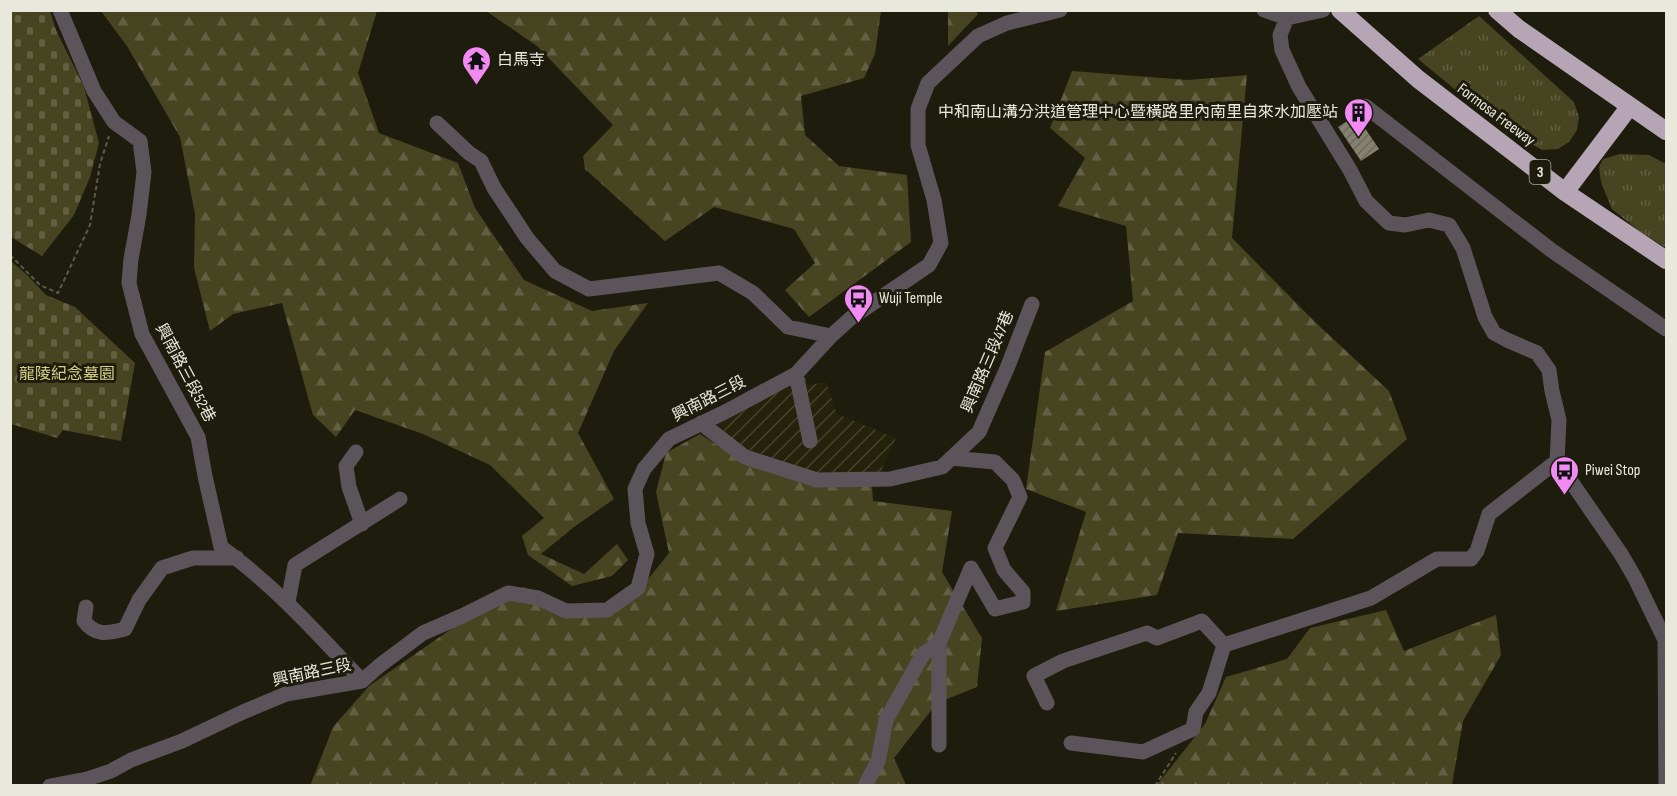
<svg xmlns="http://www.w3.org/2000/svg" width="1677" height="796" font-family="'Sofia Sans Condensed','Noto Sans TC',sans-serif">
<style>
.industrial{fill:url(#industrial-furrows)}
.grass{fill:url(#grass-tufts)}
.forest{fill:url(#forest-firs)}
.cemetery{fill:url(#cemetery-stones)}
.building{fill:url(#building-hatch)}
.lines{fill:none;stroke-linecap:round;stroke-linejoin:round}
.path{stroke:#5b5a4b;stroke-width:2;stroke-dasharray:4.5 3;stroke-linecap:butt}
.minor{stroke:#5b555b;stroke-width:15}
.highway{stroke:#b5a5b5;stroke-width:18}
.labels{text-anchor:middle;dominant-baseline:central;stroke-width:6;stroke-linejoin:round;paint-order:stroke}
.shield{fill:#1e1c0c;stroke:#abab9e;stroke-width:1.5}
.shield-label{font-size:15px;font-weight:bold;fill:#e8e8dd}
.poi-label{font-size:16px;fill:#e8e8dd;stroke:#1e1c0c;text-anchor:start}
.street-label{font-size:16px;fill:#e8e8dd;stroke:#1e1c0c}
.park-label{font-size:16px;fill:#d6d08b;stroke:#1e1c0c}
</style>
<defs>
<pattern id="industrial-furrows" width="10" height="10" patternUnits="userSpaceOnUse" patternTransform="scale(1.5)"><rect width="10" height="10" fill="#25220b"/><path d="M-1 1l2-2M0 10L10 0M9 11l2-2" fill="none" stroke="#45422e"/></pattern>
<pattern id="grass-tufts" width="24" height="20" patternUnits="userSpaceOnUse" patternTransform="scale(1.5)"><rect width="24" height="20" fill="#474422"/><path d="M3 7l-1-3M5 7V3M7 7l1-3M15 17l-1-3M17 17v-4M19 17l1-3" fill="none" stroke="#625f42"/></pattern>
<pattern id="forest-firs" width="22" height="20" patternUnits="userSpaceOnUse" patternTransform="scale(1.5)"><rect width="22" height="20" fill="#474422"/><path d="M5 1l3.5 6h-7zM16 11l3.5 6h-7z" fill="#625f42"/></pattern>
<pattern id="cemetery-stones" width="16" height="16" patternUnits="userSpaceOnUse" patternTransform="scale(1.5)"><rect width="16" height="16" fill="#474422"/><path d="M2 7V4a2 2 0 0 1 4 0v3zM10 15v-3a2 2 0 0 1 4 0v3z" fill="#625f42"/></pattern>
<pattern id="building-hatch" width="6" height="6" patternUnits="userSpaceOnUse" patternTransform="scale(1.5)"><rect width="6" height="6" fill="#84826f"/><path d="M-1 1l2-2M0 6l6-6M5 7l2-2" fill="none" stroke="#6b6a5d"/></pattern>
</defs>
<rect width="100%" height="100%" fill="#1e1c0c"/>
<!-- industrial -->
<path class="industrial" d="M 805,377 L 808,385 L 826,382 L 837,414 L 896,438 L 879,476 L 818,476 L 749,454 L 712,428 Z"/>
<!-- grass -->
<path class="grass" d="M 1479,16 L 1574,102 L 1579,117 L 1577,130 L 1569,142 L 1558,149 L 1542,150 L 1498,125 L 1418,59 Z
M 1620,154 L 1649,155 L 1666,164 L 1666,248 L 1639,231 L 1612,209 L 1602,185 L 1600,176 L 1599,167 L 1603,159 Z"/>
<!-- forest -->
<path class="forest" d="M 101,11 L 377,11 L 358,73 L 379,133 L 458,163 L 475,208 L 524,280 L 592,311 L 648,303 L 614,351 L 578,433 L 614,499 L 574,527 L 541,554 L 584,574 L 617,544 L 628,560 L 612,576 L 572,586 L 528,555 L 522,536 L 544,518 L 490,465 L 423,434 L 355,410 L 336,437 L 313,415 L 282,303 L 233,314 L 210,331 L 194,268 L 195,214 L 180,137 L 127,46 Z
M 486,11 L 881,11 L 875,54 L 864,78 L 801,96 L 805,135 L 839,166 L 907,175 L 911,242 L 809,317 L 785,290 L 815,263 L 794,229 L 714,207 L 665,241 L 585,169 L 583,156 L 613,125 L 537,46 Z
M 948,11 L 976,11 L 978,14 L 948,46 Z
M 1072,71 L 1188,80 L 1247,75 L 1232,238 L 1315,322 L 1389,391 L 1407,439 L 1293,539 L 1178,533 L 1157,595 L 1056,611 L 1086,512 L 1026,489 L 1045,352 L 1133,301 L 1126,226 L 1058,206 L 1085,158 L 1050,128 Z
M 700,434 L 743,462 L 872,485 L 873,501 L 952,511 L 942,572 L 982,638 L 977,687 L 937,703 L 894,758 L 906,785 L 310,786 L 333,727 L 369,686 L 457,625 L 523,587 L 576,607 L 630,602 L 669,553 L 656,492 L 666,453 Z
M 1386,610 L 1404,651 L 1496,615 L 1501,655 L 1463,721 L 1452,785 L 1156,786 L 1205,724 L 1226,677 L 1287,659 L 1310,628 Z"/>
<!-- cemetery -->
<path class="cemetery" d="M 10,11 L 50,11 L 56,30 L 84,87 L 99,143 L 90,177 L 74,215 L 42,256 L 11,237 Z
M 11,261 L 27,275 L 46,295 L 75,307 L 135,363 L 121,441 L 63,430 L 57,438 L 11,424 Z"/>
<!-- building -->
<path class="building" d="M 1356,115 L 1379,149 L 1361,161 L 1338,127 Z"/>
<g class="lines">
<!-- path -->
<path class="path" d="M 10,255 L 40,285 L 58,293 L 90,225 L 100,164 L 109,136
M 1155,786 L 1176,753"/>
<!-- minor -->
<path class="minor" d="M 60,10 L 94,91 L 114,122 L 140,141 L 144,172 L 139,215 L 131,259 L 129,283 L 142,334 L 198,437 L 205,476 L 221,547 C 275,586 317,633 362,681
M 1264,10 L 1287,18 L 1323,10
M 1287,18 L 1280,35 L 1282,50 L 1299,87 L 1350,170 L 1366,201 L 1389,223 L 1405,225 L 1429,220 L 1449,225 L 1463,248 L 1485,317 L 1494,333 L 1507,340 L 1537,353 L 1549,370 L 1552,391 L 1559,420 L 1557,461 L 1621,554 L 1635,578 L 1665,640 L 1666,786
M 1365,106 L 1551,250 L 1666,329
M 437,123 L 469,153 L 481,161 L 494,188 L 527,238 L 555,271 L 589,289 L 719,273 L 753,293 L 788,327 L 831,336
M 796,374 L 810,441
M 701,423 L 745,457 L 817,480 L 890,479 L 942,467 L 979,432 L 1008,366 L 1032,304
M 356,452 L 346,466 L 349,487 L 362,524
M 288,602 L 295,565 L 400,499
M 86,607 L 84,621 C 96,637 108,633 125,629 L 139,600 L 162,568 L 193,558 L 237,558
M 1224,645 L 1371,598 L 1437,559 L 1471,559 L 1477,551 L 1489,514 L 1557,461
M 1047,703 L 1034,676 L 1063,661 L 1147,633 L 1157,638 L 1202,621 L 1224,645 L 1209,693 L 1196,712 L 1193,729 L 1143,752 L 1071,743
M 939,745 L 939,643 L 971,568 L 995,609 L 1023,602 L 1023,592 L 1004,570 L 995,548 L 1020,497 L 1013,480 L 995,462 L 951,458
M 50,786 L 87,779 L 111,771 L 131,760 L 182,741 L 243,712 L 286,694 L 362,681 L 379,666 L 423,633 L 462,616 L 508,593 L 538,598 L 566,611 L 607,610 L 638,588 L 647,554 L 638,523 L 635,489 L 644,469 L 669,439 L 725,412 L 796,374 L 831,336 L 851,318 L 929,265 L 941,243 L 934,200 L 918,145 L 918,109 L 928,83 L 978,36 L 1007,23 L 1060,10
M 865,786 L 878,761 L 886,720 L 923,654 L 939,643"/>
<!-- highway -->
<path class="highway" d="M 1340,10 L 1418,79 L 1565,192 L 1666,260
M 1497,10 L 1519,29 L 1666,131
M 1565,192 L 1630,106"/>
</g>
<!-- icons -->
<defs>
<symbol id="temple-pin" viewBox="-11 -11 22 30"><path d="M0 17L-7.5 6A9.5 9.5 0 1 1 7.5 6Z" fill="#f28af3" stroke="#1e1c0c"/><path d="M0-6L5-2H3V0L6.5 2.5H4V6H1.5V3h-3V6H-4V2.5H-6.5L-3 0V-2H-5Z" fill="#111"/></symbol>
<symbol id="building-pin" viewBox="-11 -11 22 30"><path d="M0 17L-7.5 6A9.5 9.5 0 1 1 7.5 6Z" fill="#f28af3" stroke="#1e1c0c"/><path d="M-4-6H4V6H1V3H-1V6H-4ZM-2.5-4.3h1.7v1.8h-1.7ZM.8-4.3h1.7v1.8H.8ZM-2.5-1h1.7V.8h-1.7ZM.8-1h1.7V.8H.8Z" fill="#111"/></symbol>
<symbol id="bus-pin" viewBox="-11 -11 22 30"><path d="M0 17L-7.5 6A9.5 9.5 0 1 1 7.5 6Z" fill="#f28af3" stroke="#1e1c0c"/><path d="M-5-6H5V4H4V6H2V4H-2V6H-4V4H-5ZM-3.5-4V0h7V-4ZM-3.5 1.2v1.5H-2V1.2ZM2 1.2v1.5H3.5V1.2Z" fill="#111"/></symbol>
</defs>
<g fill-rule="evenodd">
<use href="#temple-pin" x="460" y="44" width="33" height="45"/>
<use href="#building-pin" x="1342" y="96" width="33" height="45"/>
<use href="#bus-pin" x="842" y="282" width="33" height="45"/>
<use href="#bus-pin" x="1548" y="454" width="33" height="45"/>
</g>
<g class="labels">
<!-- shield labels -->
<rect class="shield" x="1529.5" y="160" width="21" height="24" rx="4.5"/>
<g class="shield-label">
<text x="1540" y="172">3</text>
</g>
<!-- poi labels -->
<g class="poi-label">
<text x="497" y="60">白馬寺</text>
<text x="1338" y="112" text-anchor="end">中和南山溝分洪道管理中心暨橫路里內南里自來水加壓站</text>
<text x="879" y="298">Wuji Temple</text>
<text x="1585" y="470">Piwei Stop</text>
</g>
<!-- street labels -->
<g class="street-label">
<text transform="translate(1496 115) rotate(37)">Formosa Freeway</text>
<text transform="translate(988 362) rotate(-67)">興南路三段47巷</text>
<text transform="translate(185 373) rotate(62)">興南路三段52巷</text>
<text transform="translate(709 399) rotate(-27)">興南路三段</text>
<text transform="translate(312 673) rotate(-12)">興南路三段</text>
</g>
<!-- park labels -->
<g class="park-label">
<text x="67" y="374">龍陵紀念墓園</text>
</g>
</g>
<!-- border -->
<rect width="1677" height="796" fill="none" stroke="#e8e8dd" stroke-width="24"/>
</svg>
